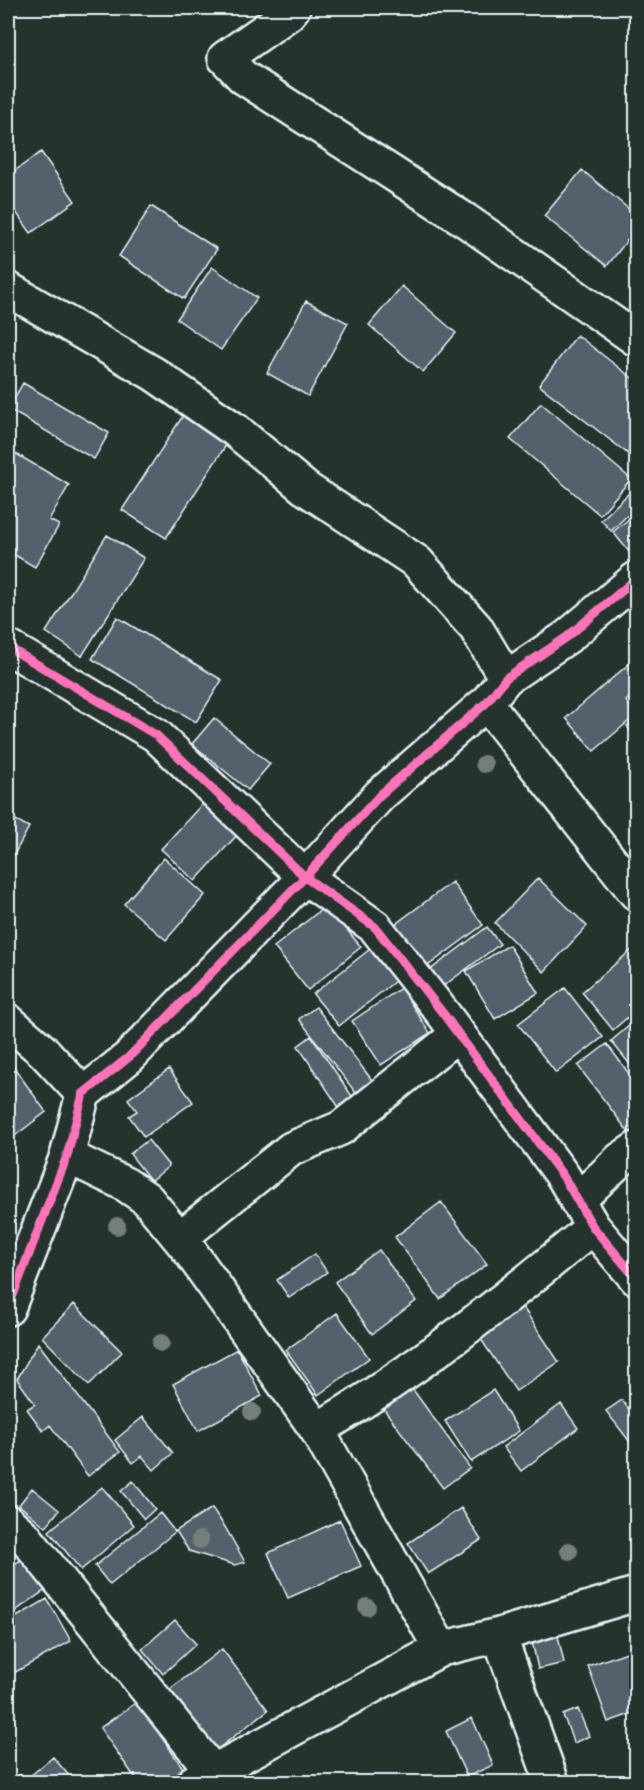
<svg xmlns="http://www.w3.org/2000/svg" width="644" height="1790" font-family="'Playpen Sans',sans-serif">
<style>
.building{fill:#54606d;stroke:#e8f1f8;stroke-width:1.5}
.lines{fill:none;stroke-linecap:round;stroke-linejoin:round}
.minor-casing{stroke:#e8f1f8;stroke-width:38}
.minor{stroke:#26332d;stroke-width:33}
.cycleway-casing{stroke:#26332d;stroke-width:13}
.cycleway{stroke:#fb73b8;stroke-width:9}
.tree{fill:#737f78}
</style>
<rect width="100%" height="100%" fill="#26332d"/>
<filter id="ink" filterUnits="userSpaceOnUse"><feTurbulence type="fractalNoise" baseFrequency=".0167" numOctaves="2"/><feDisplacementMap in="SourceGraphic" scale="12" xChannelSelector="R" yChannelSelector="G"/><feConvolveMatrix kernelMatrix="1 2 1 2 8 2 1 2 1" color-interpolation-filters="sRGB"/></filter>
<g filter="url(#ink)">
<!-- building -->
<path class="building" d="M 41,152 L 75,201 L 31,233 L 8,201 L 8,176 Z
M 582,170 L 636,215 L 636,229 L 607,266 L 544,216 Z
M 151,206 L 217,249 L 184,299 L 119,256 Z
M 212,267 L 257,298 L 221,350 L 177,319 Z
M 402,286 L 456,333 L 423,372 L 369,325 Z
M 306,301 L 348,323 L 308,396 L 267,373 Z
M 577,335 L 636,381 L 636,460 L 539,385 Z
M 23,383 L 109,433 L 94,459 L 8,409 Z
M 541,403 L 631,479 L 600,515 L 510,439 Z
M 184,414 L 228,442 L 166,538 L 122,510 Z
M 8,449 L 69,485 L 49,520 L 59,525 L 35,567 L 8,551 Z
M 629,493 L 636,502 L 636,507 L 611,531 L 601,520 Z
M 636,513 L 636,556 L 634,558 L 613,532 Z
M 107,535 L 144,558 L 82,656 L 46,632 Z
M 117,617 L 222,680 L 196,722 L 92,659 Z
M 636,658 L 636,691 L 626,701 L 636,715 L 594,751 L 566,718 Z
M 214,718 L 270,764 L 248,790 L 192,744 Z
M 636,719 L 636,739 L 627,726 Z
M 204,802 L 238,834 L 195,881 L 161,849 Z
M 8,816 L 29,827 L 10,862 L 8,860 Z
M 164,858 L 205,895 L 166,940 L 124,904 Z
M 538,878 L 587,926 L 544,972 L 495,923 Z
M 452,882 L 483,925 L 421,971 L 390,928 Z
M 327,905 L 361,947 L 308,990 L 274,947 Z
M 487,927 L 500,944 L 438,990 L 425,974 Z
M 509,945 L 538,993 L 495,1019 L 466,971 Z
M 374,946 L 399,978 L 339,1026 L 313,994 Z
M 634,948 L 636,952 L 636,1010 L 613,1030 L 582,992 Z
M 401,988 L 430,1033 L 381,1065 L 352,1021 Z
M 565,988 L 603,1037 L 556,1073 L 518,1024 Z
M 316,1007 L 378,1088 L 362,1101 L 299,1019 Z
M 636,1020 L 636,1072 L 611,1041 Z
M 311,1036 L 358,1105 L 344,1115 L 298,1046 Z
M 607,1044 L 636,1083 L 636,1142 L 578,1066 Z
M 8,1059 L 46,1112 L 8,1141 Z
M 169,1069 L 193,1102 L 144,1137 L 129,1116 L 137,1111 L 128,1099 Z
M 148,1140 L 169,1166 L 151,1181 L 130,1154 Z
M 441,1202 L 487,1264 L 440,1299 L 395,1237 Z
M 379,1250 L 416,1301 L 372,1334 L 335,1282 Z
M 315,1254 L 327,1272 L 289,1298 L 277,1280 Z
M 74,1304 L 122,1352 L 89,1385 L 42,1337 Z
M 522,1306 L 559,1362 L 516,1391 L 478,1335 Z
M 337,1313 L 369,1358 L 318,1395 L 286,1350 Z
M 38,1343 L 120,1452 L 88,1476 L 50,1425 L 43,1431 L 27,1409 L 35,1404 L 17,1379 Z
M 237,1349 L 262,1396 L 198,1431 L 173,1384 Z
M 411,1387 L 470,1468 L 443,1488 L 383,1408 Z
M 493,1390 L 519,1431 L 471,1462 L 445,1421 Z
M 622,1400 L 636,1419 L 636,1437 L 630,1442 L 606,1411 Z
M 561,1404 L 578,1428 L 521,1471 L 503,1447 Z
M 143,1417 L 173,1453 L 154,1470 L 142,1456 L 133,1463 L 115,1440 Z
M 133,1481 L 155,1509 L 144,1519 L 121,1491 Z
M 102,1487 L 134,1525 L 81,1570 L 49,1531 Z
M 32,1488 L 59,1510 L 46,1527 L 19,1505 Z
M 212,1508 L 225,1527 L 245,1562 L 235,1565 L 189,1551 L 176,1531 Z
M 461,1508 L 481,1540 L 428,1574 L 408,1543 Z
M 160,1513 L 175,1532 L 110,1585 L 95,1566 Z
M 340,1520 L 361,1566 L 288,1598 L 268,1553 Z
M 22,1559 L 27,1567 L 35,1562 L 51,1586 L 8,1616 L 8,1569 Z
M 47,1599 L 71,1641 L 12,1674 L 8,1666 L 8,1622 Z
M 175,1620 L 196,1644 L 163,1674 L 142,1649 Z
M 558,1636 L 564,1663 L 538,1669 L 532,1641 Z
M 222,1649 L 268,1710 L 215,1751 L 169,1690 Z
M 635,1649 L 636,1712 L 608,1722 L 588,1666 Z
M 137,1702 L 185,1771 L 168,1782 L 138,1782 L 100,1728 Z
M 578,1709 L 589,1736 L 574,1743 L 563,1715 Z
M 472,1718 L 493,1765 L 467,1777 L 446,1731 Z
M 8,1735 L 15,1744 L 8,1750 Z
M 53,1757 L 71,1778 L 65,1782 L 34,1782 L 29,1777 Z
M 20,1775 L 26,1782 L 12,1782 Z"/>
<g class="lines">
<defs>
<path id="minor" d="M 293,8 L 288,14 L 225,58 L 243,77 L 465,220 L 636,339
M 8,289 L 154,374 L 235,430 L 305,488 L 417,562 L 476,628 L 506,678
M 8,647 L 156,735 L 305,877 L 375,927 L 445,1016 L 563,1176 L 593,1227 L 636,1278
M 486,703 L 636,893
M 8,1021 L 44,1052 L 83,1094
M 67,1156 L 125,1184 L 147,1199 L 189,1250 L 317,1430 L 441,1649
M 577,1201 L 621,1159 L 636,1149
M 180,1238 L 291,1149 L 341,1128 L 458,1034
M 8,1308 L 67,1156 L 83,1094 L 129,1057 L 305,877 L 380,795 L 486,703 L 506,678 L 567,637 L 636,579
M 317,1430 C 416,1371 505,1300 593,1227
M 8,1522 L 25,1537 L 213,1772
M 499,1635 L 552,1782
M 194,1782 L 441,1649 L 499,1635 L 636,1594"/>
</defs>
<!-- minor casing -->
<use href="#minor" class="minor-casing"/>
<!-- minor -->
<use href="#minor" class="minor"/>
<defs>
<path id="cycleway" d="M 8,647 L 156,735 L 305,877 L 375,927 L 445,1016 L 563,1176 L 593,1227 L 636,1278
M 8,1308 L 67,1156 L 83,1094 L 129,1057 L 305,877 L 380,795 L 486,703 L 506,678 L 567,637 L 636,579"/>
</defs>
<!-- cycleway casing -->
<use href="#cycleway" class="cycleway-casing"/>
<!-- cycleway -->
<use href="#cycleway" class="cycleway"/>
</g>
<!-- trees -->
<g class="tree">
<circle cx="484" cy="764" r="9"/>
<circle cx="117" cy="1226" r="9"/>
<circle cx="161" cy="1343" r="9"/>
<circle cx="252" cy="1412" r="9"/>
<circle cx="200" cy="1540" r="9"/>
<circle cx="569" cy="1551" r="9"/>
<circle cx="367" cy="1607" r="9"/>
</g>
</g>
<!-- margin -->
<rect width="644" height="1790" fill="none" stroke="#26332d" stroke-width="30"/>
<rect x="15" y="15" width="614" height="1760" fill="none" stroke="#e8f1f8" stroke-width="2" filter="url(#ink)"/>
</svg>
